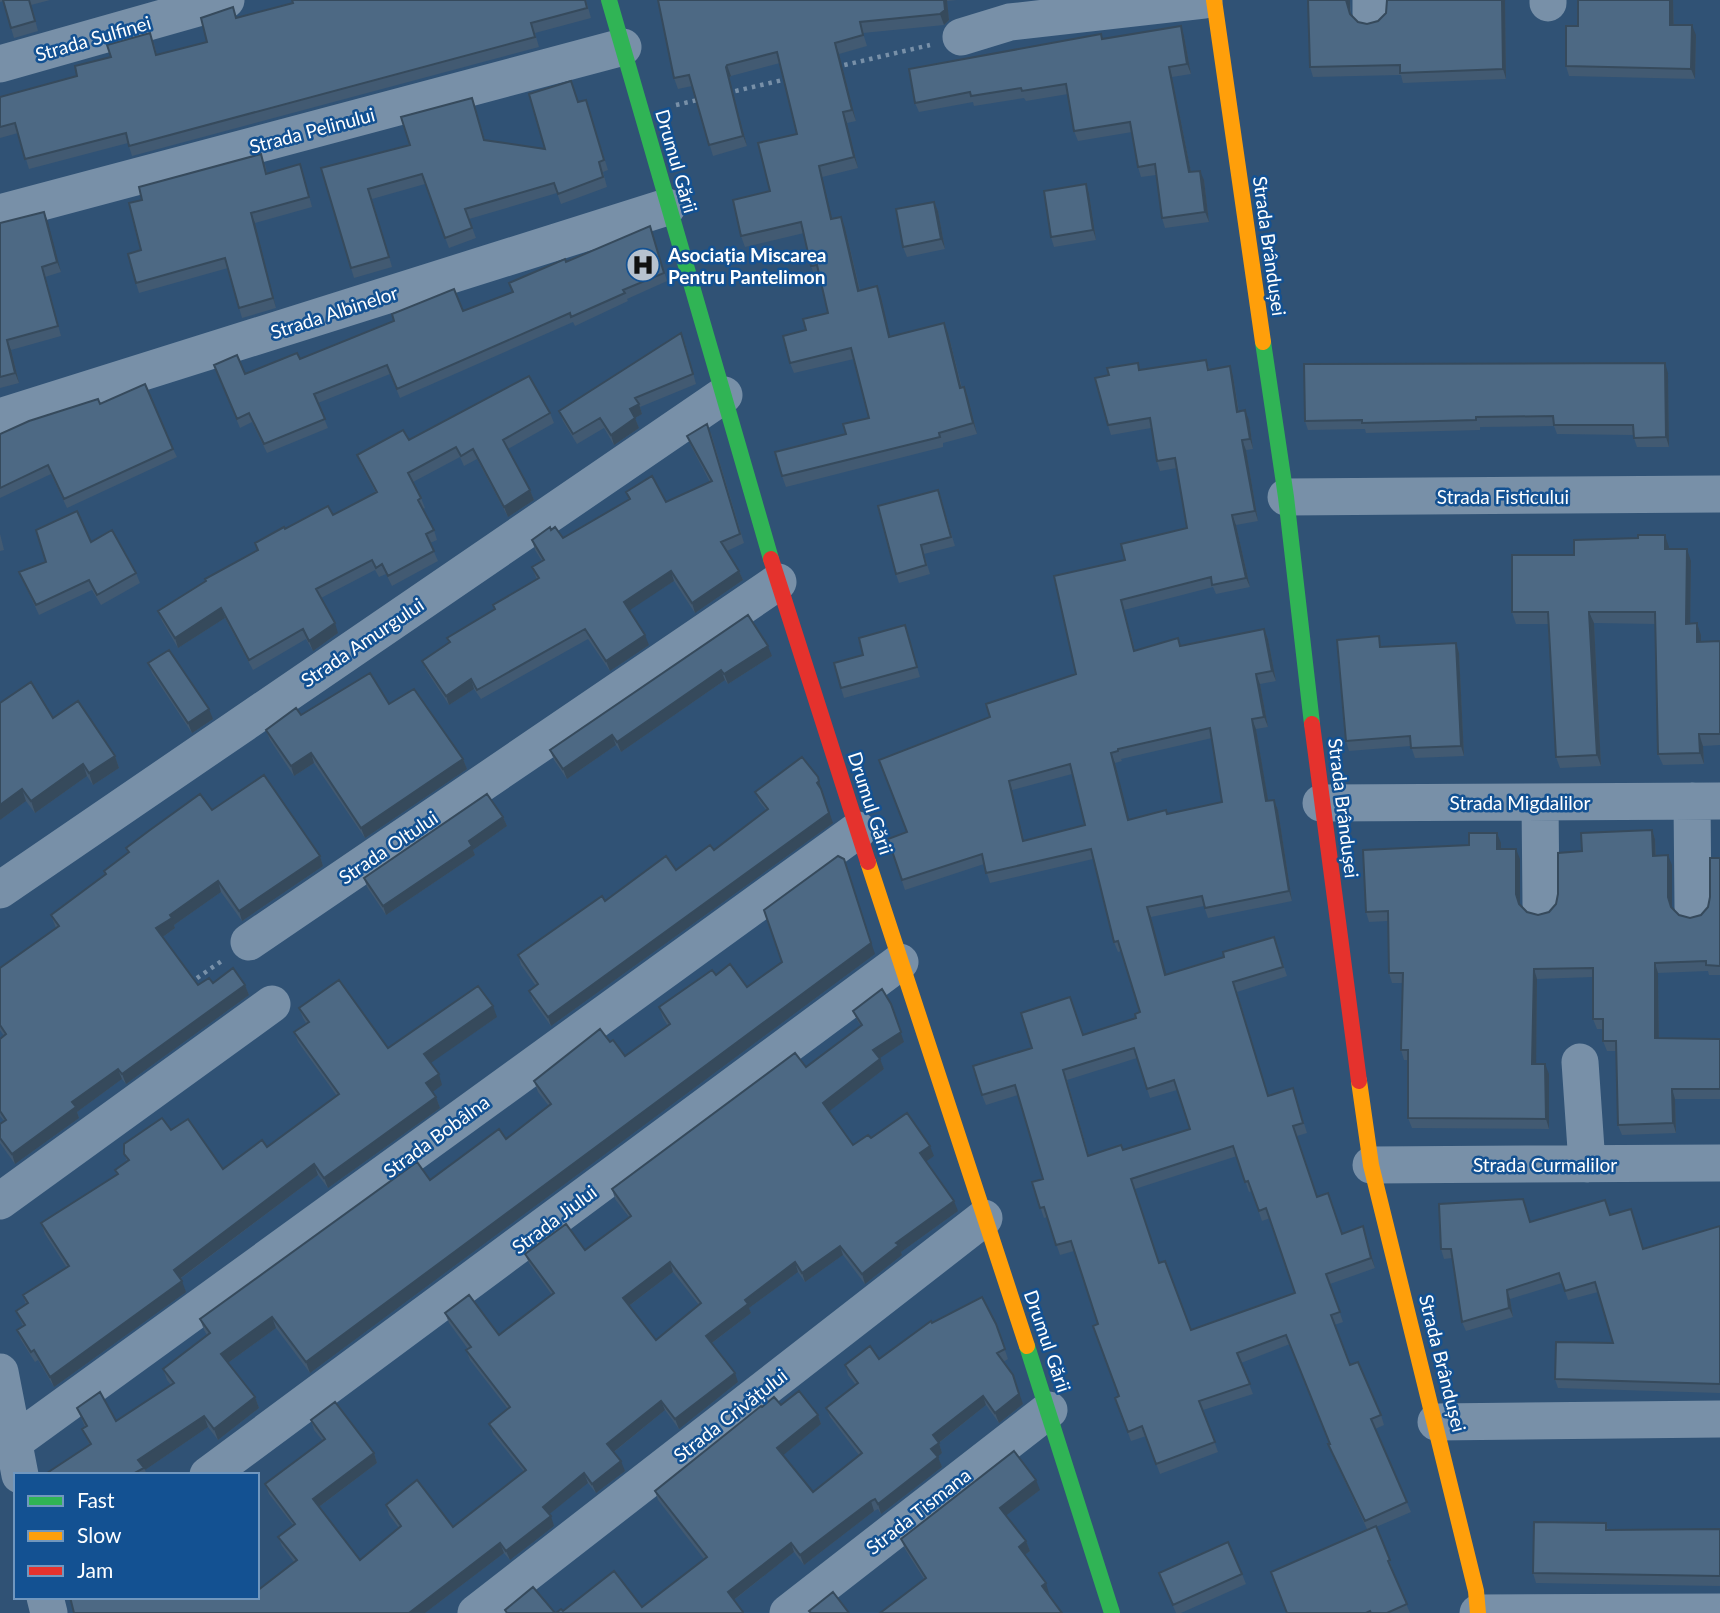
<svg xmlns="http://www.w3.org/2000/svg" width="1720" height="1613" font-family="Lato,sans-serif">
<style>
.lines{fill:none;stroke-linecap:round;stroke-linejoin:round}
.path{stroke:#7890a8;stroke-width:4.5;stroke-dasharray:3.5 5;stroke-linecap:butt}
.street{stroke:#7890a8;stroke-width:37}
.fast{stroke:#30b455;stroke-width:16}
.slow{stroke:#ff9f0a;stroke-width:16}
.jam{stroke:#e5322d;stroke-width:16}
.wall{fill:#425a72;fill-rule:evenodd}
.shaded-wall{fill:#364a5c}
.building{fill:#4d6984;stroke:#364a5c;stroke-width:2;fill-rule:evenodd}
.labels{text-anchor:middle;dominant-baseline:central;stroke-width:5;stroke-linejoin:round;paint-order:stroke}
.street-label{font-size:19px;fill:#fff;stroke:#135192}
.poi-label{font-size:19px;font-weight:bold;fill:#fff;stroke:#135192;text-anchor:start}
</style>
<rect width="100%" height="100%" fill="#305275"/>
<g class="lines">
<!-- path -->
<path class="path" d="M 836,67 L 930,45
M 727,93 L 787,79
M 676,105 L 702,99
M 190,983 L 223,960"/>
<!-- street -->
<path class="street" d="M 1371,0 L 1371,13
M 1548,0 L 1548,3
M 961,37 L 1010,22 L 1204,0
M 0,64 L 226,0
M 0,213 L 623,47
M 0,417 L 667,207
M 1286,497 L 1720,494
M 1692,801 L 1693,907
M 1540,802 L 1541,904
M 1321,803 L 1720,801
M 0,890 L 724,395
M 249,942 L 778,582
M 1580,1062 L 1587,1164
M 1371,1165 L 1720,1163
M 0,1201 L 272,1004
M 0,1372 L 20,1475
M 1436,1422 L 1720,1419
M 14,1442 L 858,830
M 208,1475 L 900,962
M 45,1597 L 49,1613
M 476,1613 L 984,1218
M 788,1613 L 1049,1410
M 1478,1613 L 1720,1612"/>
<!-- fast -->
<path class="fast" d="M 609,0 L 771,559
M 1263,342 L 1286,497 L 1312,724
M 1027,1346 L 1112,1613"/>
<!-- slow -->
<path class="slow" d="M 1214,0 L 1263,342
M 868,862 L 1027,1346
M 1359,1081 L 1371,1165 L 1476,1591 L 1478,1613"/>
<!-- jam -->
<path class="jam" d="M 771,559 L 868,862
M 1312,724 L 1359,1081"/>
</g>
<!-- wall -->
<path class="wall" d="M 0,0 L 50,0 L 31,5 L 38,31 L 14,38 L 3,1 L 0,2 Z
M 586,0 L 591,18 L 535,33 L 539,47 L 132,156 L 128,143 L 29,169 L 18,133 L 0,138 L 0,97 L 77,76 L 111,57 L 154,43 L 157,55 L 207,42 L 237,17 L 293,3 Z
M 658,0 L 957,0 L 947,1 L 949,20 L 944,25 L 863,33 L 867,46 L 839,54 L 856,121 L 847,123 L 858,168 L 822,177 L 832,219 L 845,228 L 860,290 L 877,286 L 881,297 L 890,337 L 944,323 L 948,333 L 962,388 L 964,387 L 968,398 L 977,434 L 943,443 L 943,447 L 786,487 L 782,476 L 869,418 L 854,359 L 794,373 L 790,363 L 806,330 L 828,313 L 819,276 L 815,277 L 811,266 L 804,233 L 745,247 L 741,236 L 770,191 L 797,134 L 780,63 L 731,76 L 729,78 L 747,146 L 713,156 L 692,86 L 678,89 L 674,78 Z
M 1308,0 L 1350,0 L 1351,15 L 1358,22 L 1367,24 L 1505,0 L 1506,79 L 1403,83 L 1401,75 L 1313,77 L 1310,67 Z
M 1673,0 L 1674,25 L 1696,35 L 1695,79 L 1569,76 L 1566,66 L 1578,26 Z
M 1181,26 L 1184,36 L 1191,74 L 1172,77 L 1191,172 L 1204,180 L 1209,222 L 1165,228 L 1162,218 L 1156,175 L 1141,177 L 1138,167 L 1132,132 L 1078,141 L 1074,131 L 1068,94 L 1026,101 L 1024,98 L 974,106 L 973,102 L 919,112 L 915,103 L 1101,34 L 1103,39 Z
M 586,100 L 608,170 L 603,172 L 607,187 L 561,204 L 557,193 L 469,219 L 476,238 L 449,248 L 425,184 L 372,199 L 392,267 L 354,278 L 321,168 L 410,145 L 475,108 L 485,140 L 545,149 L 578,102 Z
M 265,164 L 267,173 L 303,174 L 312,207 L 255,223 L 276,308 L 242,318 L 228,268 L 139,293 L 136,283 L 141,250 Z
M 1086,184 L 1089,194 L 1096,240 L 1054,247 L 1051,237 Z
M 934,202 L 938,211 L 945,249 L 907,257 L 903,247 Z
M 44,212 L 61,272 L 45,277 L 61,336 L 11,350 L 19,383 L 0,388 L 0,223 Z
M 650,226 L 667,281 L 627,299 L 628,301 L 575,326 L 573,322 L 400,398 L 390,374 L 318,403 L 328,428 L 267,453 L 252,422 L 240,428 L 217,373 L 245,374 L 463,311 L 512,292 L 566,262 Z
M 685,343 L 696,384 L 640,407 L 642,414 L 635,418 L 639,428 L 614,445 L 604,428 L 577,444 L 563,421 L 559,411 Z
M 1206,360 L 1210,370 L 1230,366 L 1233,376 L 1239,412 L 1249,420 L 1253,449 L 1246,450 L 1258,521 L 1236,525 L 1250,587 L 1216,594 L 1213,587 L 1124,610 L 1135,650 L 1181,645 L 1264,629 L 1268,639 L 1276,681 L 1260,684 L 1268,727 L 1256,729 L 1268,801 L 1274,800 L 1278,810 L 1292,901 L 1208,918 L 1204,906 L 1151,917 L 1166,974 L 1224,957 L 1274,937 L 1287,976 L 1237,992 L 1268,1096 L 1296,1098 L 1307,1133 L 1297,1136 L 1317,1197 L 1342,1233 L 1366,1236 L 1375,1268 L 1330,1284 L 1343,1322 L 1334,1325 L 1350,1365 L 1381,1415 L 1384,1425 L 1375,1429 L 1411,1512 L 1376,1527 L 1393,1570 L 1392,1570 L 1410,1613 L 1287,1613 L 1367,1529 L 1332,1454 L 1328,1444 L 1330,1444 L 1290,1344 L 1241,1363 L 1253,1394 L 1203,1410 L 1218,1452 L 1160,1474 L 1146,1436 L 1131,1441 L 1115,1398 L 1119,1396 L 1098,1324 L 1074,1251 L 1060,1255 L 1047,1217 L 1044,1218 L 1032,1182 L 1043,1179 L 1018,1095 L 986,1105 L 982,1095 L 1083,1035 L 1136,1018 L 1140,1012 L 1121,951 L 1118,952 L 1114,942 L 1093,859 L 990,883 L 984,864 L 905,890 L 888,839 L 907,832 L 990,717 L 1076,674 L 1125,560 L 1187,528 L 1177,468 L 1160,471 L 1157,461 L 1151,428 L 1111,435 L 1108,425 L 1109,375 L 1138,363 L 1140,370 ZM 1212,738 L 1222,802 L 1168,814 L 1129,820 L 1115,763 L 1122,761 L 1121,759 ZM 1072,774 L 1085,825 L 1024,840 L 1012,790 ZM 1137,1058 L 1150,1098 L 1177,1090 L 1190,1129 L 1123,1150 L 1089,1156 L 1067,1080 ZM 1237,1156 L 1249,1192 L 1252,1191 L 1262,1221 L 1270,1218 L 1295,1293 L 1191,1330 L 1159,1263 L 1135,1189 Z
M 1668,373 L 1669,447 L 1637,447 L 1633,435 L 1557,434 L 1554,426 L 1480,427 L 1480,430 L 1366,433 L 1365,429 L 1308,430 L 1305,421 Z
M 100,404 L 173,449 L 177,457 L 67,508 L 51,474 L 0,498 L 0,434 Z
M 550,413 L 554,423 L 508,449 L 530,490 L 534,500 L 508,517 L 477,459 L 464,466 L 460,457 L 413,482 L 421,498 L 425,508 L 423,509 L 434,530 L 437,540 L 430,543 L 438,561 L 392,586 L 386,574 L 379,577 L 375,570 L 321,598 L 338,633 L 313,651 L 306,639 L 253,670 L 225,618 L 178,648 L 162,621 L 158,611 L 257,550 L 255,543 L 285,529 L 333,515 L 376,493 L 361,465 L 357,455 L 409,440 Z
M 711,433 L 744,543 L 727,551 L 739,571 L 743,580 L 695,613 L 674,581 L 629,610 L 649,645 L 610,671 L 588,639 L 481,699 L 474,689 L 449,705 L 426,670 L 422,661 L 449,643 L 447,638 L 495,610 L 493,605 L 537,580 L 532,567 L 542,561 L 535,550 L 532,540 L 551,530 L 563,538 L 629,500 L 626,492 L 666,502 L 710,482 L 691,446 L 687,436 Z
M 938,490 L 955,546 L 924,554 L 930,574 L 899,583 L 896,574 Z
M 0,534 L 4,550 L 0,551 Z
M 91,542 L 136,573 L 140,583 L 101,605 L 92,590 L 39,615 L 19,572 L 46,562 Z
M 1669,547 L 1669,549 L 1691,561 L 1690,624 L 1701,635 L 1701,642 L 1720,641 L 1720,745 L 1703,746 L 1704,764 L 1663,765 L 1658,754 L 1656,624 L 1594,623 L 1601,766 L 1560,768 L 1556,757 L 1548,624 L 1516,624 L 1512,612 L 1574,555 Z
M 748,615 L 772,656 L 728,684 L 725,680 L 621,752 L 616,745 L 567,779 L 554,760 L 550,750 Z
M 905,625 L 920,677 L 844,698 L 841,688 L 863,655 Z
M 1456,643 L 1459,653 L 1464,756 L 1415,758 L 1411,746 L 1349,751 L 1346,741 L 1383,647 Z
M 148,663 L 213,719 L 192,733 L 152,673 Z
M 389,704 L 463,759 L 467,769 L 365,838 L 314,763 L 294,776 L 270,740 L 266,730 L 301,715 Z
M 53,718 L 115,756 L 119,768 L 93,785 L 87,776 L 35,813 L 26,801 L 0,820 Z
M 755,792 L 833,823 L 551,1026 L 533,1001 L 529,991 L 536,986 L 521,965 L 518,955 L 605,901 L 676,870 L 714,850 L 766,810 L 759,801 Z
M 212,810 L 320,856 L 323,866 L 242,921 L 221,892 L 174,925 L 175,928 L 163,937 L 198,985 L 213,983 L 245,985 L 249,995 L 126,1084 L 122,1079 L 77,1112 L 79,1118 L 15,1164 L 0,1143 L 0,1124 L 4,1121 L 0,1116 L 0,1039 L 4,1036 L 0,1030 L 0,968 L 56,928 L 51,915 L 105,875 L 104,871 L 128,853 L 126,848 Z
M 503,817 L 507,826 L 473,850 L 475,855 L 386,915 L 367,887 L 364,878 Z
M 1652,830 L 1655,839 L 1656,855 L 1672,865 L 1672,907 L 1679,915 L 1690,918 L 1701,915 L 1708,907 L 1720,858 L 1720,975 L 1709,975 L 1708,971 L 1658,973 L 1659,1038 L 1720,1039 L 1720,1099 L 1675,1099 L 1676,1133 L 1622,1135 L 1618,1125 L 1616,1051 L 1607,1051 L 1603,1041 L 1603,1029 L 1597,1029 L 1593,1019 L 1593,977 L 1537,979 L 1536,1064 L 1549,1074 L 1549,1129 L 1412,1128 L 1408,1118 L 1408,1060 L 1404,1060 L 1401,1050 L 1403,983 L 1392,983 L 1389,973 L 1388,921 L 1369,922 L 1366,912 L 1501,843 L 1501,849 L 1520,859 L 1520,906 L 1527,912 L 1538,915 L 1549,912 L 1556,904 L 1582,851 Z
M 875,954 L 310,1373 L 276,1328 L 228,1363 L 255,1397 L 259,1408 L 218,1440 L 208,1427 L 145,1470 L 147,1475 L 44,1475 L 90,1445 L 82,1429 L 85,1427 L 77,1408 L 116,1421 L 171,1385 L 167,1380 L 163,1369 L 207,1335 L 204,1330 L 200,1319 L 430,1180 L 506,1139 L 549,1106 L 538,1092 L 534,1081 L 610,1042 L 625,1056 L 668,1026 L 663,1018 L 659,1007 L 716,975 L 747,987 Z
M 299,1008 L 388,1048 L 497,1017 L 430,1063 L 442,1085 L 432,1092 L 436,1097 L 440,1108 L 328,1188 L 318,1175 L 180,1279 L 186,1292 L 54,1387 L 38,1360 L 35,1362 L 21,1340 L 17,1330 L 23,1326 L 16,1311 L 26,1305 L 23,1295 L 67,1268 L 45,1234 L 41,1223 L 117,1175 L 115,1170 L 127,1161 L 124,1154 L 171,1130 L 223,1169 L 267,1147 L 337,1096 L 298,1042 L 294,1032 L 306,1023 L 303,1018 Z
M 853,1011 L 904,1042 L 879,1058 L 884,1069 L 829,1111 L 853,1145 L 871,1138 L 934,1156 L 926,1161 L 958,1211 L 901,1252 L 902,1255 L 865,1284 L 843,1255 L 805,1282 L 798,1272 L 749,1308 L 751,1313 L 712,1343 L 738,1382 L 679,1429 L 665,1410 L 614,1452 L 625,1471 L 596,1493 L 588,1483 L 549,1514 L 554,1526 L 510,1560 L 504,1553 L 425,1613 L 257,1597 L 294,1562 L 282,1546 L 278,1537 L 293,1525 L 269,1494 L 265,1484 L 323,1441 L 314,1430 L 311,1420 L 374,1453 L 377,1463 L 319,1507 L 360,1560 L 399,1528 L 389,1515 L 386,1505 L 453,1527 L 524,1472 L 493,1434 L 489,1424 L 508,1409 L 470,1360 L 466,1350 L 468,1349 L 449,1323 L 445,1313 L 499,1335 L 552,1295 L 529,1263 L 525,1254 L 585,1250 L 629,1217 L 615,1199 L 612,1189 L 806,1067 L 861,1026 L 857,1020 ZM 673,1272 L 699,1305 L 656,1340 L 629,1306 Z
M 1631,1209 L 1643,1248 L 1720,1226 L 1720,1393 L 1558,1388 L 1555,1379 L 1613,1343 L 1598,1292 L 1568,1300 L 1562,1283 L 1510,1299 L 1513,1317 L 1466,1331 L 1462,1322 L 1452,1258 L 1444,1259 L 1441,1249 L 1530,1222 L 1610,1215 Z
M 932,1323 L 996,1324 L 1008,1359 L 1003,1362 L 1023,1404 L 999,1423 L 986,1405 L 939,1443 L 942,1453 L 937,1456 L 942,1467 L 881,1514 L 878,1509 L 874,1511 L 804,1565 L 794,1552 L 734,1600 L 744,1613 L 556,1613 L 563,1611 L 642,1607 L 704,1559 L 658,1500 L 655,1491 L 762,1407 L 781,1405 L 818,1415 L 821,1424 L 783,1455 L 813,1492 L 859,1455 L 830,1417 L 826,1408 L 856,1385 L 848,1375 L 845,1365 L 879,1359 Z
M 1040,1490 L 1006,1515 L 1026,1541 L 1030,1551 L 1025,1555 L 1049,1593 L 1048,1593 L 924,1579 L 905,1549 L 901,1539 Z
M 1606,1523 L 1608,1530 L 1720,1529 L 1720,1586 L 1536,1583 L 1533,1573 Z
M 1159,1573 L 1242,1574 L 1246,1584 L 1181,1613 L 1176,1613 Z"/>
<!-- shaded-wall -->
<path class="shaded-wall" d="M 944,0 L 947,0 L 949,20 L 944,25 L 940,14 Z
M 1346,0 L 1350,0 L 1350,13 L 1353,24 L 1346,3 Z
M 1502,0 L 1505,0 L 1506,79 L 1503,69 Z
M 1670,0 L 1673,0 L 1674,35 L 1670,25 Z
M 1692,25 L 1696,35 L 1695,79 L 1691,69 Z
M 1181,26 L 1184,36 L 1191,74 L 1187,64 Z
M 835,43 L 839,54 L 856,121 L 852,110 Z
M 727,65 L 731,76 L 729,78 L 747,146 L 743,136 L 726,67 Z
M 1169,67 L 1172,77 L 1193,182 L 1189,172 Z
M 843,112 L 847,123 L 858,168 L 854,157 Z
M 819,166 L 822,177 L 835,230 L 831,219 Z
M 1200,171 L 1204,180 L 1209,222 L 1205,212 Z
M 1086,184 L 1089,194 L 1096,240 L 1093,230 Z
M 934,202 L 938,211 L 945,249 L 941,239 Z
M 44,212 L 48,222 L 61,272 L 57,262 Z
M 251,213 L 255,223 L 276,308 L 273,298 Z
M 841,217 L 845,228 L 862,301 L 858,291 Z
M 877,286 L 881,297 L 893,348 L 889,337 Z
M 944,323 L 948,333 L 964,399 L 960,388 Z
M 7,340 L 11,350 L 19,383 L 15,373 Z
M 1665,363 L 1668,373 L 1669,447 L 1666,437 Z
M 1230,366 L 1233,376 L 1240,422 L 1237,412 Z
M 964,387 L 968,398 L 977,434 L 973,423 Z
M 639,404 L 642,414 L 635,418 L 639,428 L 614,445 L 611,435 L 630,409 Z
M 1245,410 L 1249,420 L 1253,449 L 1250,439 Z
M 1242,440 L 1246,450 L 1258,521 L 1255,511 Z
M 530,490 L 534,500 L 508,517 L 504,507 Z
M 1232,515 L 1236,525 L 1250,587 L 1246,578 Z
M 1665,535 L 1669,547 L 1669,561 L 1665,549 Z
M 1687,549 L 1691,561 L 1690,635 L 1686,624 Z
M 671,571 L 674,581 L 627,612 L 624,602 Z
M 739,571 L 743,580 L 695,613 L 692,603 Z
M 1121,600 L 1124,610 L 1137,660 L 1134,651 Z
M 221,608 L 225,618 L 178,648 L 175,638 Z
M 1589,612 L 1594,623 L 1601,766 L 1597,755 Z
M 335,623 L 338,633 L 313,651 L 309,641 Z
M 1697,623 L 1701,635 L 1701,653 L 1697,642 Z
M 1264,629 L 1268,639 L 1276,681 L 1272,671 Z
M 645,635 L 649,645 L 610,671 L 606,661 Z
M 1456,643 L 1459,653 L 1464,756 L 1461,746 Z
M 768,646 L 772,656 L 728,684 L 724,674 Z
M 721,670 L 725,680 L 621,752 L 617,742 Z
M 1256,674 L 1260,684 L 1268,727 L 1264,717 Z
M 471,679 L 474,689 L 449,705 L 446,696 Z
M 209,709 L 213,719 L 192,733 L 188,723 Z
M 1252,719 L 1256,729 L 1270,811 L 1266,801 Z
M 1699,734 L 1703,746 L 1704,764 L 1700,753 Z
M 612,735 L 616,745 L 567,779 L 563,769 Z
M 311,753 L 314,763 L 294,776 L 291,766 Z
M 1111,753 L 1115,763 L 1132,830 L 1128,820 Z
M 115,756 L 119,768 L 93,785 L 89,773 Z
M 463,759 L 467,769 L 365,838 L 361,828 Z
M 83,764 L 87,776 L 35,813 L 31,801 Z
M 819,781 L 833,823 L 551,1026 L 548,1017 Z
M 1009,781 L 1012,790 L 1026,850 L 1023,841 Z
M 22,789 L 26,801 L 0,820 L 0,805 Z
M 1274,800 L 1278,810 L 1292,901 L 1289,891 Z
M 503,817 L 507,826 L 473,850 L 475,855 L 386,915 L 383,906 L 469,841 Z
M 1652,830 L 1655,839 L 1656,865 L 1653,856 Z
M 1497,833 L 1501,843 L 1501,859 L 1497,849 Z
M 1516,849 L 1520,859 L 1520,904 L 1523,914 L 1516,894 Z
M 1668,855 L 1672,865 L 1672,907 L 1675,917 L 1668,897 Z
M 320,856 L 323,866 L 242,921 L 239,911 Z
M 844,859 L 875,954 L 310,1373 L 306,1362 L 871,943 Z
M 218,881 L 221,892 L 174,925 L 175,928 L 160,939 L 156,928 L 170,915 Z
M 1147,907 L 1151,917 L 1169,984 L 1165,975 Z
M 1655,963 L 1658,973 L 1659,1048 L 1655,1038 Z
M 1534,969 L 1537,979 L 1536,1074 L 1532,1064 Z
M 245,985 L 249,995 L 126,1084 L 122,1074 Z
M 891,1004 L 904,1042 L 877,1060 L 873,1050 Z
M 493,1006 L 497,1017 L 428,1065 L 424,1054 Z
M 880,1059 L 884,1069 L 827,1113 L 823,1103 Z
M 1545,1064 L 1549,1074 L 1549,1129 L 1546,1119 Z
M 118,1069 L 122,1079 L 77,1112 L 79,1118 L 15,1164 L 12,1154 L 72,1102 Z
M 439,1074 L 442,1085 L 430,1094 L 426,1083 Z
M 1672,1089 L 1675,1099 L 1676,1133 L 1673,1123 Z
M 436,1097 L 440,1108 L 328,1188 L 324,1178 Z
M 930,1146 L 934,1156 L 924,1163 L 920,1153 Z
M 314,1164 L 318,1175 L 178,1280 L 174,1270 Z
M 954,1201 L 958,1211 L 901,1252 L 902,1255 L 865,1284 L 862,1274 L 896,1243 Z
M 1363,1226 L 1366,1236 L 1375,1268 L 1371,1258 Z
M 840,1246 L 843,1255 L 805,1282 L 802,1273 Z
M 670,1262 L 673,1272 L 626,1308 L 623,1298 Z
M 795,1262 L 798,1272 L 749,1308 L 751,1313 L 709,1345 L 706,1336 L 745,1300 Z
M 182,1281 L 186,1292 L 54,1387 L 50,1377 Z
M 1507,1290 L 1510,1299 L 1513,1317 L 1509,1308 Z
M 272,1317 L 276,1328 L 225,1365 L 221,1354 Z
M 735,1373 L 738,1382 L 679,1429 L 675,1419 Z
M 1013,1375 L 1023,1404 L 999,1423 L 995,1413 Z
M 983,1396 L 986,1405 L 936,1445 L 933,1435 Z
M 255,1397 L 259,1408 L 218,1440 L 214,1429 Z
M 661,1401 L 665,1410 L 611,1454 L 607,1444 Z
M 818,1415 L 821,1424 L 781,1457 L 777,1448 Z
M 204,1416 L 208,1427 L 145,1470 L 138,1460 Z
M 939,1443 L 942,1453 L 935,1459 L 931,1449 Z
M 374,1453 L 377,1463 L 316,1509 L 313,1499 Z
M 938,1457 L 942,1467 L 881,1514 L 878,1504 Z
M 621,1461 L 625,1471 L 596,1493 L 592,1484 Z
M 584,1473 L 588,1483 L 547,1516 L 543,1507 Z
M 1036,1480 L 1040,1490 L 1004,1517 L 1000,1508 Z
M 871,1501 L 874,1511 L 804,1565 L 800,1555 Z
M 551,1516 L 554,1526 L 510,1560 L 506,1551 Z
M 1026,1541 L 1030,1551 L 1022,1557 L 1019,1547 Z
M 500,1543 L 504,1553 L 425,1613 L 409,1613 Z
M 791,1543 L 794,1552 L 731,1602 L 728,1592 Z
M 1046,1583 L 1049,1593 L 1046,1595 L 1042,1586 Z"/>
<!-- building -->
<path class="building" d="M 3,0 L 29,0 L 35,21 L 11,28 Z
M 292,0 L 585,0 L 587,8 L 531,23 L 535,37 L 129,146 L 126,133 L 25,159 L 15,123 L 0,127 L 0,97 L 77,76 L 75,66 L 111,57 L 107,45 L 150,33 L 156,55 L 207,42 L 201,18 L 233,7 L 236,18 L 293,3 Z
M 658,0 L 944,0 L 945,10 L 940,14 L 860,22 L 863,35 L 835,43 L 852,110 L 843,112 L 854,157 L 819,166 L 831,219 L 841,217 L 858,291 L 877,286 L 889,337 L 944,323 L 960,388 L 964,387 L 973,423 L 939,433 L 940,437 L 782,476 L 775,452 L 846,434 L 843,424 L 869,418 L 851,348 L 790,363 L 783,336 L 806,330 L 803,319 L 828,313 L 817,265 L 811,266 L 801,222 L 741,236 L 733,200 L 770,191 L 758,143 L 797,134 L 777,52 L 727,65 L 726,67 L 743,136 L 709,145 L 689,75 L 674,78 Z
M 1308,0 L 1346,0 L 1350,14 L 1358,22 L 1367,24 L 1378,21 L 1386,13 L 1387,0 L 1502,0 L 1503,69 L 1400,73 L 1400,65 L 1310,67 Z
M 1578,0 L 1670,0 L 1670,25 L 1692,25 L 1691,69 L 1566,66 L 1566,26 L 1578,26 Z
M 1181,26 L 1187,64 L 1169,67 L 1189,172 L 1200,171 L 1205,212 L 1162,218 L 1155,164 L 1138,167 L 1130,122 L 1074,131 L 1066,84 L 1022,91 L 1021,88 L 971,96 L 970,92 L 915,103 L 909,69 L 1101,34 L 1102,39 Z
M 571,81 L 578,102 L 586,100 L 604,160 L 599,162 L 603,177 L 558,194 L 554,183 L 465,209 L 472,228 L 445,238 L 422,174 L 368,189 L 389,257 L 351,268 L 321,168 L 410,145 L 401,117 L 472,98 L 484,140 L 545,149 L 529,94 Z
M 261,154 L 266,174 L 300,164 L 309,197 L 251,213 L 273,298 L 239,308 L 225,258 L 136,283 L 128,254 L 141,250 L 129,203 L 142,200 L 139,187 Z
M 1086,184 L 1093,230 L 1051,237 L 1044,191 Z
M 934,202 L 941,239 L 903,247 L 896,209 Z
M 44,212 L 57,262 L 42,267 L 58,326 L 7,340 L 15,373 L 0,377 L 0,223 Z
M 650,226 L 664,273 L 623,290 L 625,293 L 571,317 L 570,313 L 397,389 L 387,365 L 314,394 L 325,419 L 264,444 L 249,413 L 237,419 L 214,365 L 237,355 L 245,374 L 297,353 L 300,359 L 394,321 L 392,314 L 454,289 L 463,311 L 513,292 L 509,283 L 565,259 L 566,262 Z
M 681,333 L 693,374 L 635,398 L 639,404 L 630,409 L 635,418 L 611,435 L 600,418 L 573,434 L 559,411 Z
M 1206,360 L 1208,370 L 1230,366 L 1237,412 L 1245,410 L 1250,439 L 1242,440 L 1255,511 L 1232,515 L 1246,578 L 1212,585 L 1211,577 L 1121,600 L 1134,651 L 1178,638 L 1180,646 L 1264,629 L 1272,671 L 1256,674 L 1264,717 L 1252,719 L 1266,801 L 1274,800 L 1289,891 L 1205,908 L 1202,896 L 1147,907 L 1165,975 L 1224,957 L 1223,952 L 1274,937 L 1283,967 L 1233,982 L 1268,1096 L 1293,1088 L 1303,1123 L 1293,1126 L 1317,1197 L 1328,1193 L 1342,1234 L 1363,1226 L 1371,1258 L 1326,1274 L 1340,1312 L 1331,1315 L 1350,1365 L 1358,1362 L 1381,1415 L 1371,1419 L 1407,1502 L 1365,1521 L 1328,1444 L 1330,1444 L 1286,1335 L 1237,1353 L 1250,1384 L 1199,1401 L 1215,1442 L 1156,1464 L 1142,1426 L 1128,1432 L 1115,1398 L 1119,1396 L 1093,1326 L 1098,1324 L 1071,1241 L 1056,1245 L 1044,1207 L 1040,1208 L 1032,1182 L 1043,1179 L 1015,1085 L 982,1095 L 973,1066 L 1032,1048 L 1021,1013 L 1070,997 L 1083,1035 L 1136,1018 L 1135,1014 L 1140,1012 L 1118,941 L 1114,942 L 1091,849 L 986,873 L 982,854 L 902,880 L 888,839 L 907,832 L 879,760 L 990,717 L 986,704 L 1076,674 L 1054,576 L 1125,560 L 1121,544 L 1187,528 L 1175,458 L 1157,461 L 1150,418 L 1108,425 L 1095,378 L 1109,375 L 1107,368 L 1138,363 L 1139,370 ZM 1210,728 L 1222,802 L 1167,814 L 1166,810 L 1128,820 L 1111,753 L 1118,751 L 1118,749 ZM 1070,764 L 1085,825 L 1023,841 L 1009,781 ZM 1134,1048 L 1147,1089 L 1174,1080 L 1190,1129 L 1123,1150 L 1121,1145 L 1088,1156 L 1063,1070 ZM 1233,1146 L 1245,1182 L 1248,1181 L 1259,1211 L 1266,1208 L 1295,1293 L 1191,1330 L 1165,1261 L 1159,1263 L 1131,1179 Z
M 1665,363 L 1666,437 L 1634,438 L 1633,425 L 1554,425 L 1553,416 L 1476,417 L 1476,420 L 1362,423 L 1362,420 L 1305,421 L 1304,364 Z
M 529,376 L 550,413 L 503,440 L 530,490 L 504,507 L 473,449 L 461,456 L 456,447 L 408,473 L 421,498 L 418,500 L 434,530 L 426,534 L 434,551 L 388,576 L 382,564 L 376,568 L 372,560 L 316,589 L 335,623 L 309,641 L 303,629 L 249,660 L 221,608 L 175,638 L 158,611 L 206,581 L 205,579 L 258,550 L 255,543 L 284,527 L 285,529 L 328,506 L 333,515 L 377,492 L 357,455 L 403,430 L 409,440 Z
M 145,384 L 173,449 L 64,499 L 48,465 L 0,488 L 0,434 L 29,421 L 98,399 L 100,404 Z
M 707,424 L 740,534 L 721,542 L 739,571 L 692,603 L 671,571 L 624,602 L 645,635 L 606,661 L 585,629 L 477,690 L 471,679 L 446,696 L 422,661 L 450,642 L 447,638 L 495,609 L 493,605 L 539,578 L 532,567 L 544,560 L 532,540 L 550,527 L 551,530 L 555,527 L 563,538 L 630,499 L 626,492 L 652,476 L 666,502 L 712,481 L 687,436 Z
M 938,490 L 951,537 L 921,545 L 926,565 L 896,574 L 878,506 Z
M 77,511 L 91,542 L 112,530 L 136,573 L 97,595 L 89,580 L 36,605 L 19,572 L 46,562 L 36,530 Z
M 1638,535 L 1665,535 L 1665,549 L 1687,549 L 1686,624 L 1697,623 L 1697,642 L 1720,641 L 1720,734 L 1699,734 L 1700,753 L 1658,754 L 1655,612 L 1589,612 L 1597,755 L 1556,757 L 1548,612 L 1512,612 L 1512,555 L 1574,555 L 1574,540 L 1638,538 Z
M 748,615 L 768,646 L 724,674 L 721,670 L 617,742 L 612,735 L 563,769 L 550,750 Z
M 905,625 L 917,667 L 841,688 L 834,663 L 863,655 L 859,638 Z
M 1379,636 L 1380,647 L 1456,643 L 1461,746 L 1411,748 L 1410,736 L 1346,741 L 1337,640 Z
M 169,650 L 209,709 L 188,723 L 148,663 Z
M 370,673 L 389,704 L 414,689 L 463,759 L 361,828 L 311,753 L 291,766 L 266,730 L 296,708 L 301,715 Z
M 31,682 L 53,718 L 78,701 L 115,756 L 89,773 L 83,764 L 31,801 L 22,789 L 0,805 L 0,703 Z
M 802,757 L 818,777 L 819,781 L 817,783 L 821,789 L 829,813 L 548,1017 L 529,991 L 538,984 L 518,955 L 602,896 L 605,901 L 666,856 L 676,870 L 710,845 L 714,850 L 768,809 L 755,792 Z
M 264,775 L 320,856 L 239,911 L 218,881 L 170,915 L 172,918 L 156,928 L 198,985 L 209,978 L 213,983 L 233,968 L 245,985 L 122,1074 L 118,1069 L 72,1102 L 76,1107 L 12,1154 L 0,1138 L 0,1124 L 6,1120 L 0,1111 L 0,1039 L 6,1034 L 0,1025 L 0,968 L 59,926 L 51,915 L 106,874 L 104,871 L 129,852 L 126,848 L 150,830 L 200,794 L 212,810 Z
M 487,794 L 503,817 L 469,841 L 472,846 L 383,906 L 364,878 Z
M 1652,830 L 1653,856 L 1668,855 L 1668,897 L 1671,907 L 1679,915 L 1690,918 L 1701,915 L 1708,907 L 1710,897 L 1710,858 L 1720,858 L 1720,966 L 1706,965 L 1706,961 L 1655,963 L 1655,1038 L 1720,1039 L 1720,1089 L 1672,1089 L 1673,1123 L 1618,1125 L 1616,1041 L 1603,1041 L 1603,1019 L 1593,1019 L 1593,968 L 1534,969 L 1532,1064 L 1545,1064 L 1546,1119 L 1408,1118 L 1408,1050 L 1401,1050 L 1403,973 L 1389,973 L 1388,911 L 1366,912 L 1363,850 L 1469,845 L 1469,833 L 1497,833 L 1497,849 L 1516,849 L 1516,894 L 1519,904 L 1527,912 L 1538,915 L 1549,912 L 1556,904 L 1558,894 L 1558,853 L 1582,851 L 1581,833 Z
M 838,856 L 844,859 L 871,943 L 306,1362 L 272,1317 L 221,1354 L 255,1397 L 214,1429 L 204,1416 L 138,1460 L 144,1468 L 131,1475 L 44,1475 L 91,1444 L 82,1429 L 87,1426 L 77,1408 L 100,1392 L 116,1421 L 174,1383 L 163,1369 L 210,1333 L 200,1319 L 417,1162 L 430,1180 L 499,1129 L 506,1139 L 551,1104 L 534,1081 L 600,1029 L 610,1042 L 613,1040 L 625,1056 L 670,1024 L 659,1007 L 712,970 L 716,975 L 730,964 L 747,987 L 782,962 L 764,910 Z
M 339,980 L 388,1048 L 478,986 L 493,1006 L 424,1054 L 439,1074 L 426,1083 L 436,1097 L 324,1178 L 314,1164 L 174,1270 L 182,1281 L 50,1377 L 34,1350 L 31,1352 L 17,1330 L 25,1325 L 16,1311 L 28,1303 L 23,1295 L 69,1266 L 41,1223 L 118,1174 L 115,1170 L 129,1160 L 124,1154 L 124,1144 L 162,1118 L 171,1130 L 188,1119 L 223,1169 L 262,1140 L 267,1147 L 339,1094 L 294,1032 L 309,1022 L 299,1008 Z
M 882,989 L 891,1004 L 901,1032 L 873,1050 L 880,1059 L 823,1103 L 853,1145 L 868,1135 L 871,1138 L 907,1113 L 930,1146 L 920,1153 L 954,1201 L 896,1243 L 899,1245 L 862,1274 L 840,1246 L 802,1273 L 795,1262 L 745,1300 L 748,1304 L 706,1336 L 735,1373 L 675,1419 L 661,1401 L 607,1444 L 621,1461 L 592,1484 L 584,1473 L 543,1507 L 551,1516 L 506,1551 L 500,1543 L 409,1613 L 74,1613 L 70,1597 L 257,1597 L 257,1591 L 297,1560 L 278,1537 L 295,1524 L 265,1484 L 325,1439 L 311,1420 L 335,1402 L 374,1453 L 313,1499 L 360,1560 L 401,1526 L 386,1505 L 417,1480 L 453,1527 L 526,1470 L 489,1424 L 510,1407 L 466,1350 L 471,1347 L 445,1313 L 469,1295 L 499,1335 L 554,1293 L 525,1254 L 566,1224 L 585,1250 L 631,1216 L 612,1189 L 795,1053 L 806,1067 L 862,1025 L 853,1011 ZM 670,1262 L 701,1303 L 656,1340 L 623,1298 Z
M 1523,1199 L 1530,1222 L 1605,1200 L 1610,1215 L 1631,1209 L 1643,1249 L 1720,1226 L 1720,1384 L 1555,1379 L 1556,1342 L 1613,1343 L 1595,1282 L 1565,1291 L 1559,1273 L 1507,1290 L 1509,1308 L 1462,1322 L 1451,1249 L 1441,1249 L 1439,1204 Z
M 982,1297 L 996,1324 L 1005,1349 L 997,1353 L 1013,1375 L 1019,1394 L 995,1413 L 983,1396 L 933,1435 L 939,1443 L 931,1449 L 938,1457 L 878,1504 L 875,1499 L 871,1501 L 800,1555 L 791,1543 L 728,1592 L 743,1612 L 743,1613 L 556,1613 L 561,1609 L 563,1611 L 614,1571 L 642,1607 L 707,1557 L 655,1491 L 761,1406 L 762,1407 L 774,1397 L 781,1405 L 799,1391 L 818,1415 L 777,1448 L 813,1492 L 862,1453 L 826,1408 L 858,1383 L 845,1365 L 870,1346 L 879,1359 L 931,1321 L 932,1323 Z
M 1014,1451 L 1036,1480 L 1000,1508 L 1026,1541 L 1019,1547 L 1046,1583 L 1042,1586 L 1062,1613 L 880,1613 L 926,1578 L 901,1539 Z
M 1534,1522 L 1606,1523 L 1606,1530 L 1720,1529 L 1720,1576 L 1533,1573 Z
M 1376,1526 L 1390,1560 L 1388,1561 L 1407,1604 L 1387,1613 L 1371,1613 L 1370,1611 L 1366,1613 L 1287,1613 L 1271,1572 Z
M 1228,1542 L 1242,1574 L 1173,1605 L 1159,1573 Z
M 533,1587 L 555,1613 L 507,1613 L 505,1610 Z
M 833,1592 L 849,1613 L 811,1613 L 809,1611 Z"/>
<!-- icons -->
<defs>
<symbol id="hospital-disc" viewBox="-11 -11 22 22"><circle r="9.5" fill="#b7c2cf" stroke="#135192"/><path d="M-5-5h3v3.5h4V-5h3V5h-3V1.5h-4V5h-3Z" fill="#111"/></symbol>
</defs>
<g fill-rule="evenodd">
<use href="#hospital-disc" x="624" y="246" width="38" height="38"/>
</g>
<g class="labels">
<!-- street labels -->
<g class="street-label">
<text transform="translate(93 38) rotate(-16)">Strada Sulfinei</text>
<text transform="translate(312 130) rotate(-15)">Strada Pelinului</text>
<text transform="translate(677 161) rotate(74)">Drumul Gării</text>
<text transform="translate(1270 246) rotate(82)">Strada Brândușei</text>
<text transform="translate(334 312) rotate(-18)">Strada Albinelor</text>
<text x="1503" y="496">Strada Fisticului</text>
<text transform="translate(362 642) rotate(-34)">Strada Amurgului</text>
<text x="1520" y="802">Strada Migdalilor</text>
<text transform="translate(871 803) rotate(72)">Drumul Gării</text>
<text transform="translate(1344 808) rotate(83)">Strada Brândușei</text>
<text transform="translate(388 847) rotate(-34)">Strada Oltului</text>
<text transform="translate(436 1136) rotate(-36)">Strada Bobâlna</text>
<text x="1545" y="1164">Strada Curmalilor</text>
<text transform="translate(554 1219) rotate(-37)">Strada Jiului</text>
<text transform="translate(1048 1341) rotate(71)">Drumul Gării</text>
<text transform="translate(1443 1363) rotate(76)">Strada Brândușei</text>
<text transform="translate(730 1415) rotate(-38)">Strada Crivățului</text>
<text transform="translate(918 1511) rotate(-38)">Strada Tismana</text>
</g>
<!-- poi labels -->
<g class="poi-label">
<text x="668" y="254">Asociația Miscarea<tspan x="668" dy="22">Pentru Pantelimon</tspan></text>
</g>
</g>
<!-- legend -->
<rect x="14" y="1473" width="245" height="126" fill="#135192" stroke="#7197be" stroke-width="2"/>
<rect x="28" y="1496" width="35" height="10" fill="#30b455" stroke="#7197be" stroke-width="2"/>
<text x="77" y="1508" font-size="21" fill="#ffffff">Fast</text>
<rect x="28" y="1531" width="35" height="10" fill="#ff9f0a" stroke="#7197be" stroke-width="2"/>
<text x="77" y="1543" font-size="21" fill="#ffffff">Slow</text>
<rect x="28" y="1566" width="35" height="10" fill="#e5322d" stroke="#7197be" stroke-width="2"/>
<text x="77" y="1578" font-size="21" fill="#ffffff">Jam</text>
</svg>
